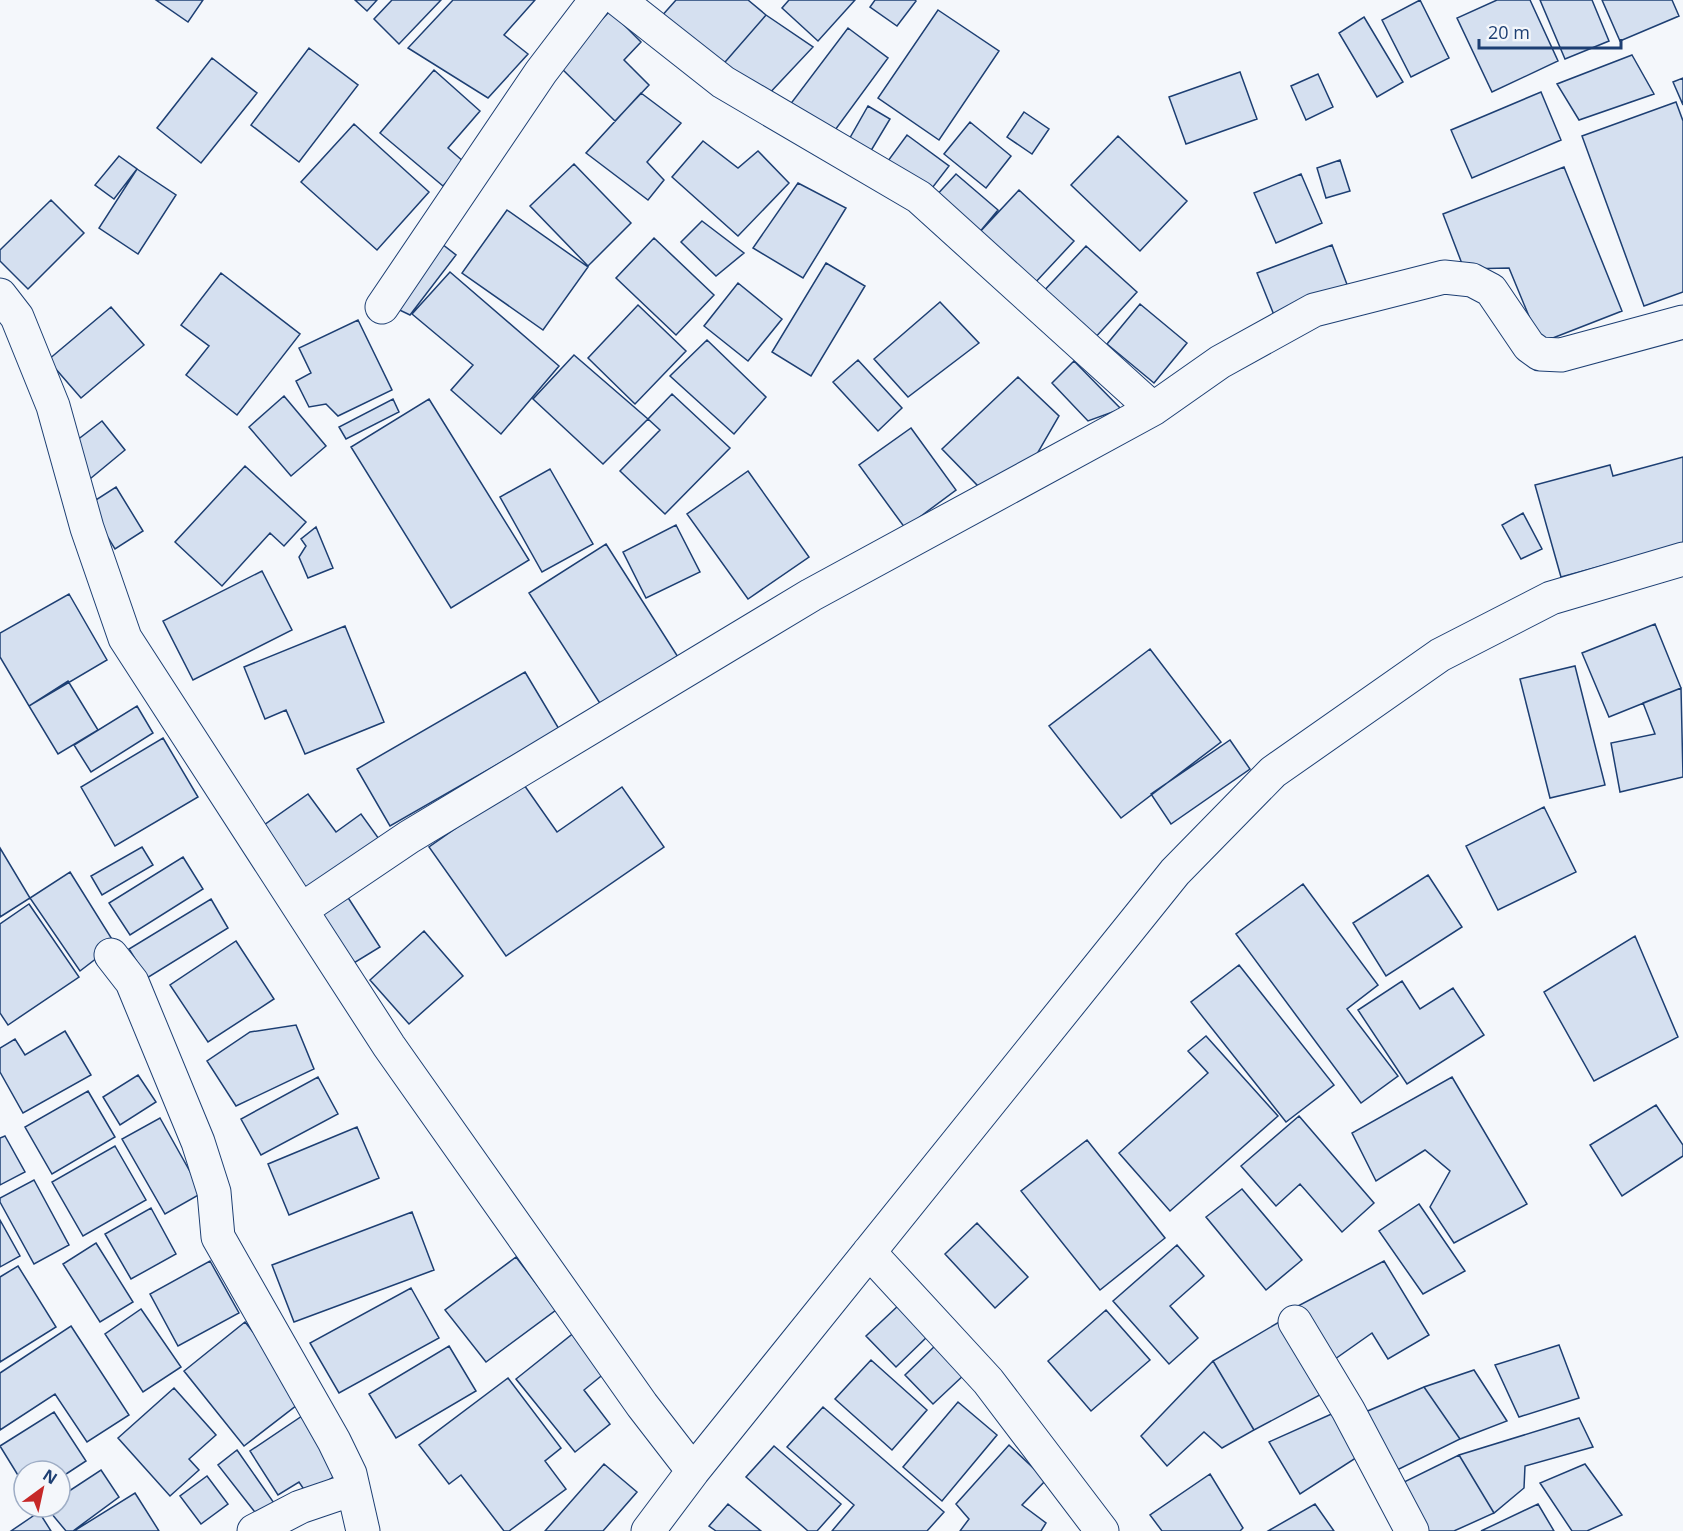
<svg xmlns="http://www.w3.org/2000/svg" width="1683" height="1531" font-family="'Open Sans',sans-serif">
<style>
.building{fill:#d5e0f0;stroke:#1d3f73;stroke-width:1.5}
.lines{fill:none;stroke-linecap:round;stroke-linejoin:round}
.minor-casing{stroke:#1d3f73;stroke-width:35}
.minor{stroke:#f4f7fb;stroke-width:33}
</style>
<rect width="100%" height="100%" fill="#f4f7fb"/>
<!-- building -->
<path class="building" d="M 156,0 L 203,0 L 188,22 Z
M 355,0 L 377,0 L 367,11 Z
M 392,0 L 441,0 L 399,44 L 374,19 Z
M 453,0 L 535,0 L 504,35 L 528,54 L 488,98 L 408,48 Z
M 676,0 L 748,0 L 766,15 L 719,69 L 660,18 Z
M 789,0 L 855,0 L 818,41 L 782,8 Z
M 875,0 L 915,0 L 916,1 L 897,26 L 870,7 Z
M 1420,0 L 1449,58 L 1411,77 L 1382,20 Z
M 1497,0 L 1530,0 L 1558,61 L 1492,92 L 1457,18 Z
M 1540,0 L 1592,0 L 1609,41 L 1565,59 Z
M 1602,0 L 1672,0 L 1679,16 L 1620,41 Z
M 938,10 L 999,51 L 939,140 L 878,98 Z
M 610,11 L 641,42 L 624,60 L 649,85 L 615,121 L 558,65 Z
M 766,15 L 813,47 L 765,98 L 719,69 Z
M 1364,17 L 1403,82 L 1377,97 L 1339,33 Z
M 848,28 L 888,58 L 830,137 L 789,106 Z
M 309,48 L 358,85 L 299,162 L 251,125 Z
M 1632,55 L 1654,94 L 1579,120 L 1557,84 Z
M 212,58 L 257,93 L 201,163 L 157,128 Z
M 434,70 L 480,111 L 448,148 L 464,162 L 443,186 L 380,133 Z
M 1240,72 L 1257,119 L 1186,144 L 1169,97 Z
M 1318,74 L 1333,107 L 1306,120 L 1291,86 Z
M 1683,78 L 1683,105 L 1673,82 Z
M 1541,92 L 1561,140 L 1472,178 L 1451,130 Z
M 641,93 L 681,123 L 647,162 L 664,180 L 648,200 L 586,153 Z
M 1676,102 L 1683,121 L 1683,292 L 1644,306 L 1582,136 Z
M 868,106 L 890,119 L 869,154 L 847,143 Z
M 1024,112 L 1049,129 L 1032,154 L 1007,137 Z
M 970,122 L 1011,156 L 986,188 L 944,154 Z
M 354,124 L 429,192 L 377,250 L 301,182 Z
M 907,135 L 949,166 L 926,196 L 885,165 Z
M 1118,136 L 1187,201 L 1140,251 L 1071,185 Z
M 703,141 L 738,168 L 758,151 L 789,183 L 738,236 L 672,177 Z
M 119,156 L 137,169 L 114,199 L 95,185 Z
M 1340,160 L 1350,191 L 1326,198 L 1317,168 Z
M 574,164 L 631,223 L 588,266 L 530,206 Z
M 1564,167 L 1622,311 L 1540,343 L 1509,268 L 1464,269 L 1443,214 Z
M 137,169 L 176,195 L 138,254 L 99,228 Z
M 956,174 L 998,210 L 978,234 L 935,197 Z
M 1301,174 L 1322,223 L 1276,243 L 1254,193 Z
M 798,183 L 846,208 L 803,278 L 753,248 Z
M 1019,190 L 1074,241 L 1033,285 L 978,234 Z
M 51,200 L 84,233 L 28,289 L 0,261 L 0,250 Z
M 507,210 L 588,267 L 543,330 L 462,273 Z
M 702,221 L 744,253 L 716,276 L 681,242 Z
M 433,237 L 456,255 L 410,315 L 389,305 Z
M 654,238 L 714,295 L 676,335 L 616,278 Z
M 1332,245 L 1348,287 L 1274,315 L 1257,273 Z
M 1086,246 L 1137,292 L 1093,340 L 1041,294 Z
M 826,263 L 865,286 L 811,376 L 772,352 Z
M 450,272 L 559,366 L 501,434 L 451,390 L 473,365 L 412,314 Z
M 221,273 L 300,334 L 237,415 L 186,375 L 209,346 L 181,325 Z
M 738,283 L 782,319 L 748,361 L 704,326 Z
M 940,302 L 979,343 L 908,397 L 874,359 Z
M 1140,304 L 1187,343 L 1154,383 L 1107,344 Z
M 638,305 L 686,351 L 635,404 L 588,358 Z
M 111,307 L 144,345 L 81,398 L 48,360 Z
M 358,320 L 392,390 L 338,416 L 326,404 L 309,407 L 296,381 L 311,373 L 299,348 Z
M 707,340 L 766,397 L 734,434 L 670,376 Z
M 574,355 L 648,419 L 603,464 L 533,399 Z
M 858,360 L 902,408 L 878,431 L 833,382 Z
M 1074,361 L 1121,409 L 1088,421 L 1052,383 Z
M 1018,377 L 1059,416 L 1033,461 L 980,488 L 942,449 Z
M 672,394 L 730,448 L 665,514 L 620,471 L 660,430 L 648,419 Z
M 284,396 L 326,446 L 291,476 L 249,427 Z
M 393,399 L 399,412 L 346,439 L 339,427 Z
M 429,399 L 529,560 L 451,608 L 351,447 Z
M 102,421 L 125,450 L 85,483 L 72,444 Z
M 911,428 L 956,490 L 905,528 L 859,465 Z
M 1683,457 L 1683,544 L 1561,577 L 1535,485 L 1610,465 L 1613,476 Z
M 245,466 L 306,522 L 284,546 L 270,533 L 222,586 L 175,542 Z
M 550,469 L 593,544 L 542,572 L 500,497 Z
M 748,471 L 809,557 L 748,599 L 687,514 Z
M 116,487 L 143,531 L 115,549 L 88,505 Z
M 1523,513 L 1542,549 L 1521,559 L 1502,525 Z
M 676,525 L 700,572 L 646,598 L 623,552 Z
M 316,527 L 333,568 L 308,578 L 299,557 L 306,546 L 301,539 Z
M 606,544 L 678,657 L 601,705 L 529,593 Z
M 262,571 L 292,630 L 193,680 L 163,621 Z
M 69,594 L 107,660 L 29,706 L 0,657 L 0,633 Z
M 1655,624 L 1681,688 L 1609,717 L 1582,653 Z
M 345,626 L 384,722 L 305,754 L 286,710 L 265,719 L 244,667 Z
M 1150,649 L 1221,742 L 1121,818 L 1049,726 Z
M 1575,666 L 1605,785 L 1550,798 L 1520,679 Z
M 525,672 L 559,729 L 390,826 L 357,769 Z
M 68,681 L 98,730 L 58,754 L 29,706 Z
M 1681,688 L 1683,777 L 1620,792 L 1611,743 L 1655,734 L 1643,703 Z
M 137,706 L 153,733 L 91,772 L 74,745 Z
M 163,738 L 198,797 L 115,846 L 81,787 Z
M 1230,740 L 1250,769 L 1171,824 L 1151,794 Z
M 522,782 L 557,832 L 622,787 L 664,847 L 506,956 L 429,847 Z
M 308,794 L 336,832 L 361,814 L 379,839 L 303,894 L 257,830 Z
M 1544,807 L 1576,872 L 1498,910 L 1466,846 Z
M 142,847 L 153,865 L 102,895 L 91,876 Z
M 0,848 L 30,898 L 0,917 Z
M 183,857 L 203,889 L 130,935 L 109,903 Z
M 70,872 L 115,944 L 80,971 L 30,898 Z
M 1428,875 L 1462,927 L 1386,976 L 1353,923 Z
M 1303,884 L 1378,985 L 1347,1009 L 1398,1076 L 1361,1103 L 1236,934 Z
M 347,896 L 380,947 L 349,966 L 317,916 Z
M 211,899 L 228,928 L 147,978 L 129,949 Z
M 29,904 L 79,977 L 8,1025 L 0,1013 L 0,924 Z
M 424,931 L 463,976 L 409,1024 L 370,980 Z
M 1635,936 L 1678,1037 L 1594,1081 L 1544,992 Z
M 236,941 L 274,999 L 208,1042 L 170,985 Z
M 1239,965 L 1334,1085 L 1286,1122 L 1191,1002 Z
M 1402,981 L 1420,1009 L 1453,988 L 1484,1035 L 1407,1084 L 1358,1010 Z
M 296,1025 L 314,1069 L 236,1106 L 207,1061 L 250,1032 Z
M 65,1031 L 91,1075 L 23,1113 L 0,1072 L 0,1048 L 15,1039 L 25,1055 Z
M 1206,1036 L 1278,1116 L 1170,1211 L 1119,1153 L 1208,1073 L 1188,1051 Z
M 138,1075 L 156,1102 L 120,1125 L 103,1097 Z
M 318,1077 L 338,1114 L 261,1155 L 241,1119 Z
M 1452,1077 L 1527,1204 L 1454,1243 L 1430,1207 L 1450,1171 L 1425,1150 L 1376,1181 L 1352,1133 Z
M 88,1091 L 115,1137 L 52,1174 L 25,1127 Z
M 1656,1105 L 1683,1145 L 1683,1156 L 1622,1196 L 1590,1145 Z
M 1299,1116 L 1374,1203 L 1342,1232 L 1300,1184 L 1276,1206 L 1241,1166 Z
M 160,1118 L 202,1193 L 165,1214 L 122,1139 Z
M 357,1127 L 379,1178 L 289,1215 L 268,1164 Z
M 5,1136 L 25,1172 L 0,1185 L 0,1138 Z
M 1087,1140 L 1165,1238 L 1100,1290 L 1021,1191 Z
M 115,1146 L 146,1200 L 83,1236 L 52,1182 Z
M 34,1180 L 69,1245 L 34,1264 L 0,1202 L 0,1198 Z
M 1242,1189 L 1302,1260 L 1266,1290 L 1206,1217 Z
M 1419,1204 L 1465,1271 L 1423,1294 L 1379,1231 Z
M 151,1208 L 176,1254 L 131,1279 L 105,1234 Z
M 412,1212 L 434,1270 L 294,1322 L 272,1265 Z
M 0,1220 L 20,1256 L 0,1267 Z
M 977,1223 L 1028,1277 L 995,1308 L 945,1254 Z
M 96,1243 L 133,1302 L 100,1322 L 63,1264 Z
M 1177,1245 L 1204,1276 L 1170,1306 L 1198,1338 L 1169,1364 L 1113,1301 Z
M 516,1257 L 556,1310 L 486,1362 L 445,1310 Z
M 210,1261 L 239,1313 L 178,1346 L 150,1294 Z
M 1384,1261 L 1429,1335 L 1388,1359 L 1372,1333 L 1335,1359 L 1296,1307 Z
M 18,1266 L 56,1327 L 0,1362 L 0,1277 Z
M 411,1288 L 439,1338 L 339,1393 L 310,1343 Z
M 900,1304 L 930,1334 L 896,1367 L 866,1336 Z
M 141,1309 L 181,1367 L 143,1392 L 105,1334 Z
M 1106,1310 L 1150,1360 L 1091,1411 L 1048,1361 Z
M 1286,1318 L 1331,1389 L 1254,1430 L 1213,1361 Z
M 245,1322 L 306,1398 L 244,1446 L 184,1371 Z
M 585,1324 L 606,1372 L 584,1390 L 610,1424 L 575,1452 L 516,1379 Z
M 71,1326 L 129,1415 L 87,1442 L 55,1394 L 0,1430 L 0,1373 Z
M 938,1343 L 966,1373 L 933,1404 L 905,1375 Z
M 1559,1345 L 1579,1398 L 1519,1417 L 1495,1365 Z
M 449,1346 L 476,1391 L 396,1438 L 369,1394 Z
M 871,1360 L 927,1410 L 892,1450 L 835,1399 Z
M 1213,1361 L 1254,1430 L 1222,1448 L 1204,1432 L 1167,1466 L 1141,1436 Z
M 1474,1370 L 1507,1421 L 1460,1439 L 1424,1387 Z
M 508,1378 L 561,1448 L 545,1461 L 566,1489 L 509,1531 L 504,1531 L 461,1475 L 449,1484 L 419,1445 Z
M 1424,1387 L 1460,1439 L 1393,1472 L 1363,1413 Z
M 174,1388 L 216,1435 L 189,1459 L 199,1470 L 170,1496 L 118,1438 Z
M 958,1402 L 997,1435 L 942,1501 L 903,1467 Z
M 823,1407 L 944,1512 L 927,1531 L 832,1531 L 854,1505 L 787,1447 Z
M 54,1412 L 86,1461 L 60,1478 L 60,1471 L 24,1471 L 24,1485 L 0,1446 Z
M 1336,1412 L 1362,1454 L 1300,1494 L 1269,1442 Z
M 305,1414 L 343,1471 L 307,1494 L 299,1482 L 278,1495 L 250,1451 Z
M 1579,1418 L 1593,1447 L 1525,1466 L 1524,1488 L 1494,1513 L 1459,1455 Z
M 1009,1445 L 1046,1480 L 1022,1505 L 1046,1523 L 1041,1531 L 960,1531 L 969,1519 L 956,1504 Z
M 774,1446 L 841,1504 L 817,1531 L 808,1531 L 746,1477 Z
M 237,1450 L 274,1503 L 258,1516 L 218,1465 Z
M 1459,1455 L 1494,1513 L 1454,1531 L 1426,1531 L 1400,1484 Z
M 604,1464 L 637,1492 L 603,1531 L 545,1531 Z
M 1585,1464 L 1622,1515 L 1587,1531 L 1572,1531 L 1540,1483 Z
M 101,1470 L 119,1497 L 73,1531 L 66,1531 L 46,1507 L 60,1507 L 60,1497 Z
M 1210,1474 L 1243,1528 L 1240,1531 L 1162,1531 L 1150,1515 Z
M 207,1476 L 228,1504 L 201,1524 L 180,1496 Z
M 135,1493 L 159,1531 L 74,1531 Z
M 728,1504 L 761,1531 L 716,1531 L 709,1526 Z
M 1315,1504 L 1334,1531 L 1268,1531 Z
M 1538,1504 L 1554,1531 L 1481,1531 Z
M 39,1512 L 51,1531 L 11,1531 Z"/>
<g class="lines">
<defs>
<path id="minor" d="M 619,0 L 723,82 L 919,197 L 1153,409
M 0,295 L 17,317 L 53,406 L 87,528 L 125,638 L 389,1046 L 642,1405 L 693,1471
M 382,307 L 541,72 L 596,0
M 301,910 L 409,837 L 811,595 L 1153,409 L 1220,362 L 1314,310 L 1444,277 L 1472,280 L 1491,290 L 1529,346 L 1540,354 L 1561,355 L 1683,322
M 111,955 L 132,982 L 198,1142 L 214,1192 L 218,1237 L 334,1441 L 350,1474 L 363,1531
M 869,1252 L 988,1381 L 1102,1531
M 1295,1322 L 1348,1410 L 1412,1531
M 254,1531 L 300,1507 L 353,1489
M 648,1531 L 693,1471 L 1175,872 L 1273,772 L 1440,655 L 1551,598 L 1683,559"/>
</defs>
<!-- minor casing -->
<use href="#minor" class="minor-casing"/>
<!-- minor -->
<use href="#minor" class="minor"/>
</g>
<!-- north arrow -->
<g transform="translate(42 1489) rotate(33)"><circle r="28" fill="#f4f7fb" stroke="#9eadc5" stroke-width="1.5"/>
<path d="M0-4.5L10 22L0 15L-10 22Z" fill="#c62828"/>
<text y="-9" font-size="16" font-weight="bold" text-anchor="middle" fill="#1d3f73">N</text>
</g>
<!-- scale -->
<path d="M1479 39v9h142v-9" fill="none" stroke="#1d3f73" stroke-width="3"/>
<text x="1488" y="39" font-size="18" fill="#1d3f73" stroke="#f4f7fb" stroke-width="4.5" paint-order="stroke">20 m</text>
</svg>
